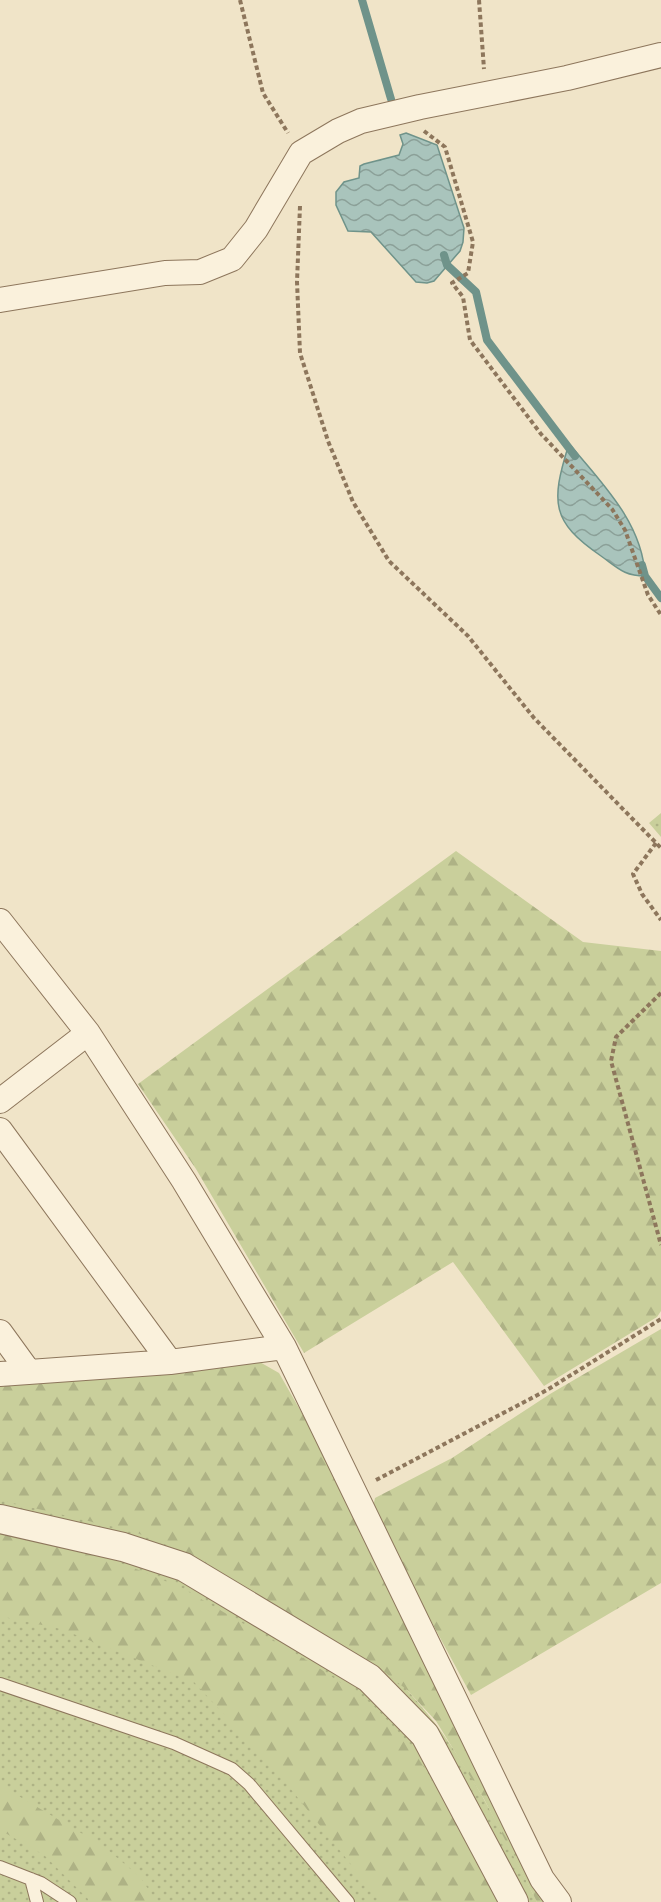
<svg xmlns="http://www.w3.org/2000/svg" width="661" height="1902" font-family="'Playfair Display',serif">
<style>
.grass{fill:url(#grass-dots)}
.forest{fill:url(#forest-firs)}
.water{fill:url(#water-waves);stroke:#6f938a;stroke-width:1.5}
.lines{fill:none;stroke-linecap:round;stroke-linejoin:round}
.stream{stroke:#6f938a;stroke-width:8}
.service-casing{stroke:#8d765c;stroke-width:14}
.minor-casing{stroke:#8d765c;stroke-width:26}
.tertiary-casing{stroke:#8d765c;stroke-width:30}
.path{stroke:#8d765c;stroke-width:4;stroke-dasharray:4.5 3;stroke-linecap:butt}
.service{stroke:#faf1dc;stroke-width:12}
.minor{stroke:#faf1dc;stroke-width:24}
.tertiary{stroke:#faf1dc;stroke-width:28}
</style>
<defs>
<pattern id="grass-dots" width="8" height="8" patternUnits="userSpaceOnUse" patternTransform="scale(1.5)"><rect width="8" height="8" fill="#c9cf9b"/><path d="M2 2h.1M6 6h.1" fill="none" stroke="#aeb285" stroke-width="1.8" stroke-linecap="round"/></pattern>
<pattern id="forest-firs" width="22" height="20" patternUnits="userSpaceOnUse" patternTransform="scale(1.5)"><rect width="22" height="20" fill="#c9cf9b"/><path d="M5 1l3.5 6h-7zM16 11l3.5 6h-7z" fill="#aeb285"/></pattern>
<pattern id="water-waves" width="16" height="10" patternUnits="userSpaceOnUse" patternTransform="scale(1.5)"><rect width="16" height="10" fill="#a9c4bc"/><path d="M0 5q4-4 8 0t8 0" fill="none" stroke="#8ba098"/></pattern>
</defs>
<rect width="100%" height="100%" fill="#f0e4c8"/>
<!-- grass -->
<path class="grass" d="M 661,813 L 661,837 L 649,823 Z
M 0,1385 L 257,1416 L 407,1690 C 464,1751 499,1827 537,1902 L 0,1902 Z"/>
<!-- forest -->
<path class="forest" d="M 456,851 L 583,942 L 661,951 L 661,1311 L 657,1317 L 544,1386 L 453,1262 L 304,1353 L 196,1169 L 138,1084 Z
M 661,1329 L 661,1583 L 471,1695 L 372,1512 L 375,1498 L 452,1458 L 550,1394 Z
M 258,1361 L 279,1373 L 320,1445 L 557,1902 L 537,1902 L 484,1799 L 436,1721 L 407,1690 L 376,1665 L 191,1555 L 135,1532 L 0,1500 L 0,1380 Z
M 0,1534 L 63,1546 L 129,1566 L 182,1588 L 313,1664 L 372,1704 L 408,1742 L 452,1812 L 498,1902 L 381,1902 L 274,1768 L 194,1682 L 61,1629 L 0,1616 Z
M 0,1785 L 103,1846 L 140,1877 L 157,1902 L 88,1902 L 88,1899 L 44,1855 L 0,1830 Z"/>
<!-- water -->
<path class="water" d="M 406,133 L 437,145 L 464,228 L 463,242 L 460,251 L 434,281 L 427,283 L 416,282 L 371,232 L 348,231 L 336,205 L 336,192 L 344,182 L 359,178 L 360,166 L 364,164 L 399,155 L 403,144 L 400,135 Z
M 571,446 C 602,483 643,524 645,576 C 624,576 618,568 601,556 C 551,522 551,502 568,447 Z"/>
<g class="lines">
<!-- stream -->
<path class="stream" d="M 362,0 L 391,99
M 444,255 L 447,265 L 476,292 L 487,340 L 575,456
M 642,565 L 645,576 L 661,598"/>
<defs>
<path id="service" d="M 0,1684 L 174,1743 L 232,1769 L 249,1784 L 348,1902
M 0,1867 L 41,1883 L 70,1902
M 31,1879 L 37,1902"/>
<path id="minor" d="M 0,300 L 165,273 L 200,272 L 232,259 L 256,229 L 301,153 L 338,131 L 361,121 L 420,107 L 567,78 L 661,55
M 0,921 L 88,1033 L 184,1181 L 284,1347 L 542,1879 L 559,1902
M 0,1101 L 88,1033
M 0,1130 L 170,1362
M 0,1332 L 29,1372
M 0,1374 L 170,1362 L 284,1347"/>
<path id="tertiary" d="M 0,1519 L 123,1547 L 184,1567 L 369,1678 L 425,1735 L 514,1902"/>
</defs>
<!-- service casing -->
<use href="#service" class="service-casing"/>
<!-- minor casing -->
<use href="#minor" class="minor-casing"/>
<!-- tertiary casing -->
<use href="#tertiary" class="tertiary-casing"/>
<!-- path -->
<path class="path" d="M 240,0 L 263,93 L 288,133
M 479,0 L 484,69
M 424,131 L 445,147 L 473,242 L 468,273 L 452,283 L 463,297 L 470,340 L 541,434 L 612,509 L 625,530 L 648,595 L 661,615
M 300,206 L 297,282 L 300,353 L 328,441 L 353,502 L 389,561 L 468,636 L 534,718 L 661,848
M 656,843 L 633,874 L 642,894 L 661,920
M 661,993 L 616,1037 L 611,1061 L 661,1245
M 376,1480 L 547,1390 L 661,1319"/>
<!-- service -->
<use href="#service" class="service"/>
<!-- minor -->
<use href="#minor" class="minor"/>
<!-- tertiary -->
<use href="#tertiary" class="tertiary"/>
</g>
</svg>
